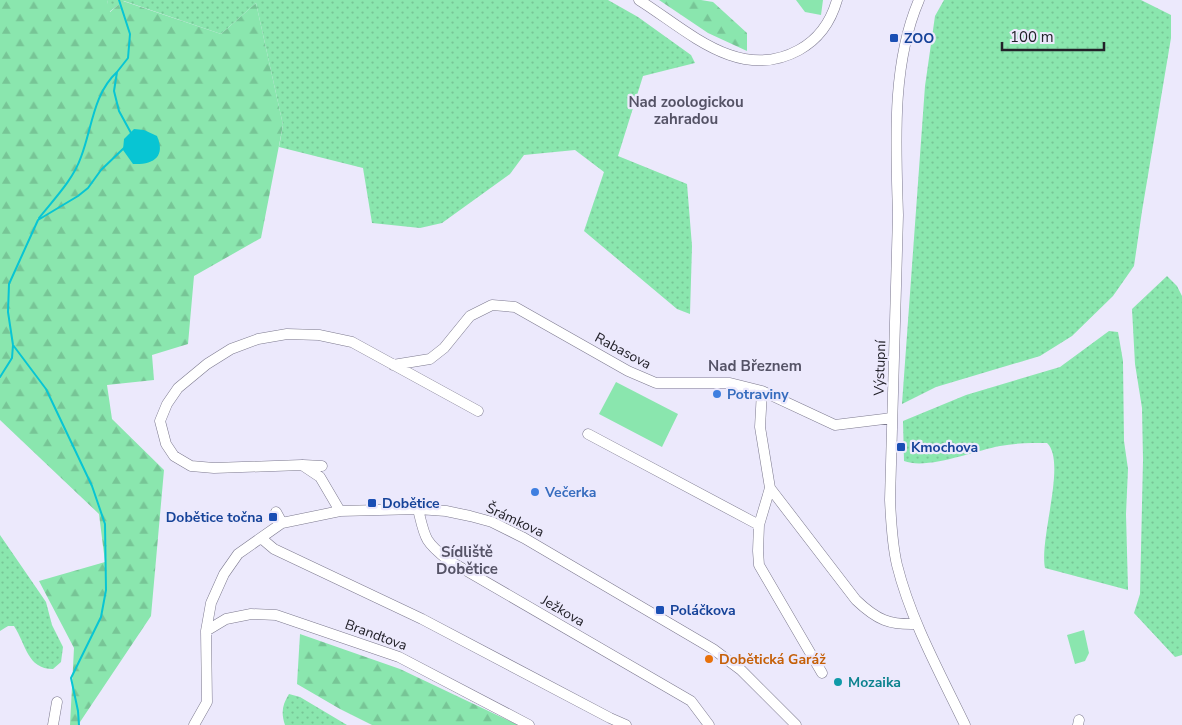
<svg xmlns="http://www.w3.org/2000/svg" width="1182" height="725" font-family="'Nunito Sans',sans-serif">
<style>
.grass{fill:url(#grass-dots)}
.forest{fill:url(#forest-firs)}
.park{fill:#8ae6ae}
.water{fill:#08c5d3}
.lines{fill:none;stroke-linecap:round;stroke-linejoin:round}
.stream{stroke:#08c5d3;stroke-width:2}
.minor-casing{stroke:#7c798e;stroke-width:11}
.minor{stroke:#fff;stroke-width:10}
.transit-dot{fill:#1a4fb4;stroke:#ece9fc;stroke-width:2}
.shop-dot{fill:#3f7fe0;stroke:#ece9fc;stroke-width:2}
.food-dot{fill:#e8710a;stroke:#ece9fc;stroke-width:2}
.culture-dot{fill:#0f9aa8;stroke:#ece9fc;stroke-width:2}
.labels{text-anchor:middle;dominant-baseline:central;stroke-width:4.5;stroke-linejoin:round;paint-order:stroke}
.transit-label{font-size:14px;font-weight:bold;fill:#164399;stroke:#ece9fc;text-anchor:start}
.street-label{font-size:14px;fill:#222129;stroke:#ece9fc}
.shop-label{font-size:14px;font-weight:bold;fill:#366cbe;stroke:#ece9fc;text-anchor:start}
.food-label{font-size:14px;font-weight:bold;fill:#c56008;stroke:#ece9fc;text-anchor:start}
.culture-label{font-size:14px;font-weight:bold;fill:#0d838f;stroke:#ece9fc;text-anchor:start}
.neighbourhood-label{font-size:15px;font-weight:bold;fill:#555366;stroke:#ece9fc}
</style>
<defs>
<pattern id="grass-dots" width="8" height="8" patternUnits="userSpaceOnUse" patternTransform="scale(1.25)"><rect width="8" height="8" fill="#8ae6ae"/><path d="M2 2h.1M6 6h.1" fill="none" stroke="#77c596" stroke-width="1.8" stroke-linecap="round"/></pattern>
<pattern id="forest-firs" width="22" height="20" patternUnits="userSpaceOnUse" patternTransform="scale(1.25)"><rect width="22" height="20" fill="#8ae6ae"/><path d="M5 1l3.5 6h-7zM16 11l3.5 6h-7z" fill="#77c596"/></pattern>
</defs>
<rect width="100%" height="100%" fill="#ece9fc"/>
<!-- grass -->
<path class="grass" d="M 107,0 L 608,0 L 638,17 L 691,55 L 695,63 L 643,76 L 618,156 L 687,184 L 692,246 L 690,314 L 677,309 L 584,231 L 604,172 L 575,150 L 524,155 L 510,174 L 442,223 L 420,228 L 372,223 L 363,168 L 279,147 L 283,125 L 256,3 L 221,34 L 124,1 L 109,12 Z
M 944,0 L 1141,0 L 1171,15 L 1171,38 L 1142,211 L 1134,266 L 1113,296 L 1072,336 L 1040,356 L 936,387 L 902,404 L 925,86 L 935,16 Z
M 1167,276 L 1177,286 L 1182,296 L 1182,655 L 1175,657 L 1134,613 L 1140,594 L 1143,460 L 1142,408 L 1135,364 L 1132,309 Z
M 1109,331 L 1118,332 L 1123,361 L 1124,441 L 1128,469 L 1126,514 L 1128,590 L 1045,568 C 1039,538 1067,462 1047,443 C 1032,443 1015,443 1000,446 C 974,451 927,470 904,461 L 903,421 L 966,395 L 1060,367 Z
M 0,535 L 46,602 L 52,625 L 63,647 L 61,662 L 53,669 C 27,669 26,644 14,626 L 8,626 L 0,631 Z
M 289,694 L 300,697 L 347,725 L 285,725 C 281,713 282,705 289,694 Z"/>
<!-- forest -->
<path class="forest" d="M 0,0 L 107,0 L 110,12 L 123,1 L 221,34 L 256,3 L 283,125 L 261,238 L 194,276 L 188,344 L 152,355 L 154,380 L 107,385 L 112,419 L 164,470 L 151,616 L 78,725 L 70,725 L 74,648 L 39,581 L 105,562 L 99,514 L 0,420 Z
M 659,0 L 701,0 L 713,2 L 747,33 L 747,51 L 708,33 Z
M 300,634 L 400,669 L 518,725 L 372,725 L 340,709 L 297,684 Z"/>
<!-- park -->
<path class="park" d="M 796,0 L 823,0 L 821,15 L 805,12 Z
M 616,382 L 678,414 L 662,447 L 599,414 Z
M 1084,630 L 1089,653 L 1085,661 L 1075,664 L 1067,635 Z"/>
<!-- water -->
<path class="water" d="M 134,129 L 144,130 L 157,136 C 166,157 153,165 133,164 L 123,150 L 124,139 Z"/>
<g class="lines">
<!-- stream -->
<path class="stream" d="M 119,0 L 130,34 L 128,58 L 117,72 L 114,91 L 119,111 L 131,133
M 39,218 C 54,199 73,180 81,157 C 92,129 93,94 117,72
M 0,377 L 12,358 L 13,345
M 79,725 L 78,711 L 71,678 L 101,617 L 106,590 L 105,524 L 92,486 L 46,389 L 13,345 L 8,312 L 9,284 L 38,220 L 78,196 L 88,188 L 101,170 L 125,147"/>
<defs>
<path id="minor" d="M 639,0 C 687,30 739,83 799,50 C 819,39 831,21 837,0
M 919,0 C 891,65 896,145 898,215 L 890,500 C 891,522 892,544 897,565 C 911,621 940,673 965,725
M 393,365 L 430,359 L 444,348 L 470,316 L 492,305 L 515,307 L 628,371 L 656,383 L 730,383 L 762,391 L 835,425 L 892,418
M 762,391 L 760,427 L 770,488 L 856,600 C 877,620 889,625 917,624
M 588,434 L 759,525 L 770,488
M 303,465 L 322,466
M 418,509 C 425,538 424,541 448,560 L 691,701 L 709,725
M 340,511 L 320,477 L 302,465 L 214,468 L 191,466 L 174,456 L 166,444 L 160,421 L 167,404 L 178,388 L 207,364 L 231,349 L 258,339 L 287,334 L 319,335 L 352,342 L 478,411
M 276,512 L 282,523
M 759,525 L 758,551 L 759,565 L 822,673
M 261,538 L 274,549 L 422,619 L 610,718 L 626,725
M 206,631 L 226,619 L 251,614 L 276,615 L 399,657 L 529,725
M 53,725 L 57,702
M 194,725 L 207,702 L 206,631 L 211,603 L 224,574 L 238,554 L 282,523 L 340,511 L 418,509 L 446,511 L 470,516 L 492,522 L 524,538 L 713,649 L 741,670 L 796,725
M 1078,725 L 1079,720"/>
</defs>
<!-- minor casing -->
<use href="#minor" class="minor-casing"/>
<!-- minor -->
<use href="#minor" class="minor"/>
</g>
<!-- markers -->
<g class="transit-dot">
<rect x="889" y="33" width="10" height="10" rx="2.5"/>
<rect x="896" y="442" width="10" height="10" rx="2.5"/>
<rect x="367" y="498" width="10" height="10" rx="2.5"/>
<rect x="268" y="512" width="10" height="10" rx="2.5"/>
<rect x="655" y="605" width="10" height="10" rx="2.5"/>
</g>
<g class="shop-dot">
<circle cx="717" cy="394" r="5"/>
<circle cx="535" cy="492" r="5"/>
</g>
<circle class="food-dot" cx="709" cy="659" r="5"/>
<circle class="culture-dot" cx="838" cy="682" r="5"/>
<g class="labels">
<!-- transit labels -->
<g class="transit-label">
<text x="904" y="38">ZOO</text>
<text x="911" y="447">Kmochova</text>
<text x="382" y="503">Dobětice</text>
<text x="263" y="517" text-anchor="end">Dobětice točna</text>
<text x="670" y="610">Poláčkova</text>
</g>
<!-- street labels -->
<g class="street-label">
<text transform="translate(623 351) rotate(28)">Rabasova</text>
<text transform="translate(880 368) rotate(-88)">Výstupní</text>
<text transform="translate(515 520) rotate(25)">Šrámkova</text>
<text transform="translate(563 611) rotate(30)">Ježkova</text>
<text transform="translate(376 635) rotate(20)">Brandtova</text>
</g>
<!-- shop labels -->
<g class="shop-label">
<text x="727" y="394">Potraviny</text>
<text x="545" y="492">Večerka</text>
</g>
<!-- food labels -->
<g class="food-label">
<text x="719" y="659">Dobětická Garáž</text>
</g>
<!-- culture labels -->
<g class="culture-label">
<text x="848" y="682">Mozaika</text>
</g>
<!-- neighbourhood labels -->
<g class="neighbourhood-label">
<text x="686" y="102">Nad zoologickou<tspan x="686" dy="17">zahradou</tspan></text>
<text x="755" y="366">Nad Březnem</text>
<text x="467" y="552">Sídliště<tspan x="467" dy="17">Dobětice</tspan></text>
</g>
</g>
<!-- scale -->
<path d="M1002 42v8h102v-8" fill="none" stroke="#222129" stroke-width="2.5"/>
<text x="1010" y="42" font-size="15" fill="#222129" stroke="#ece9fc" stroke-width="4" paint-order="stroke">100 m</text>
</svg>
